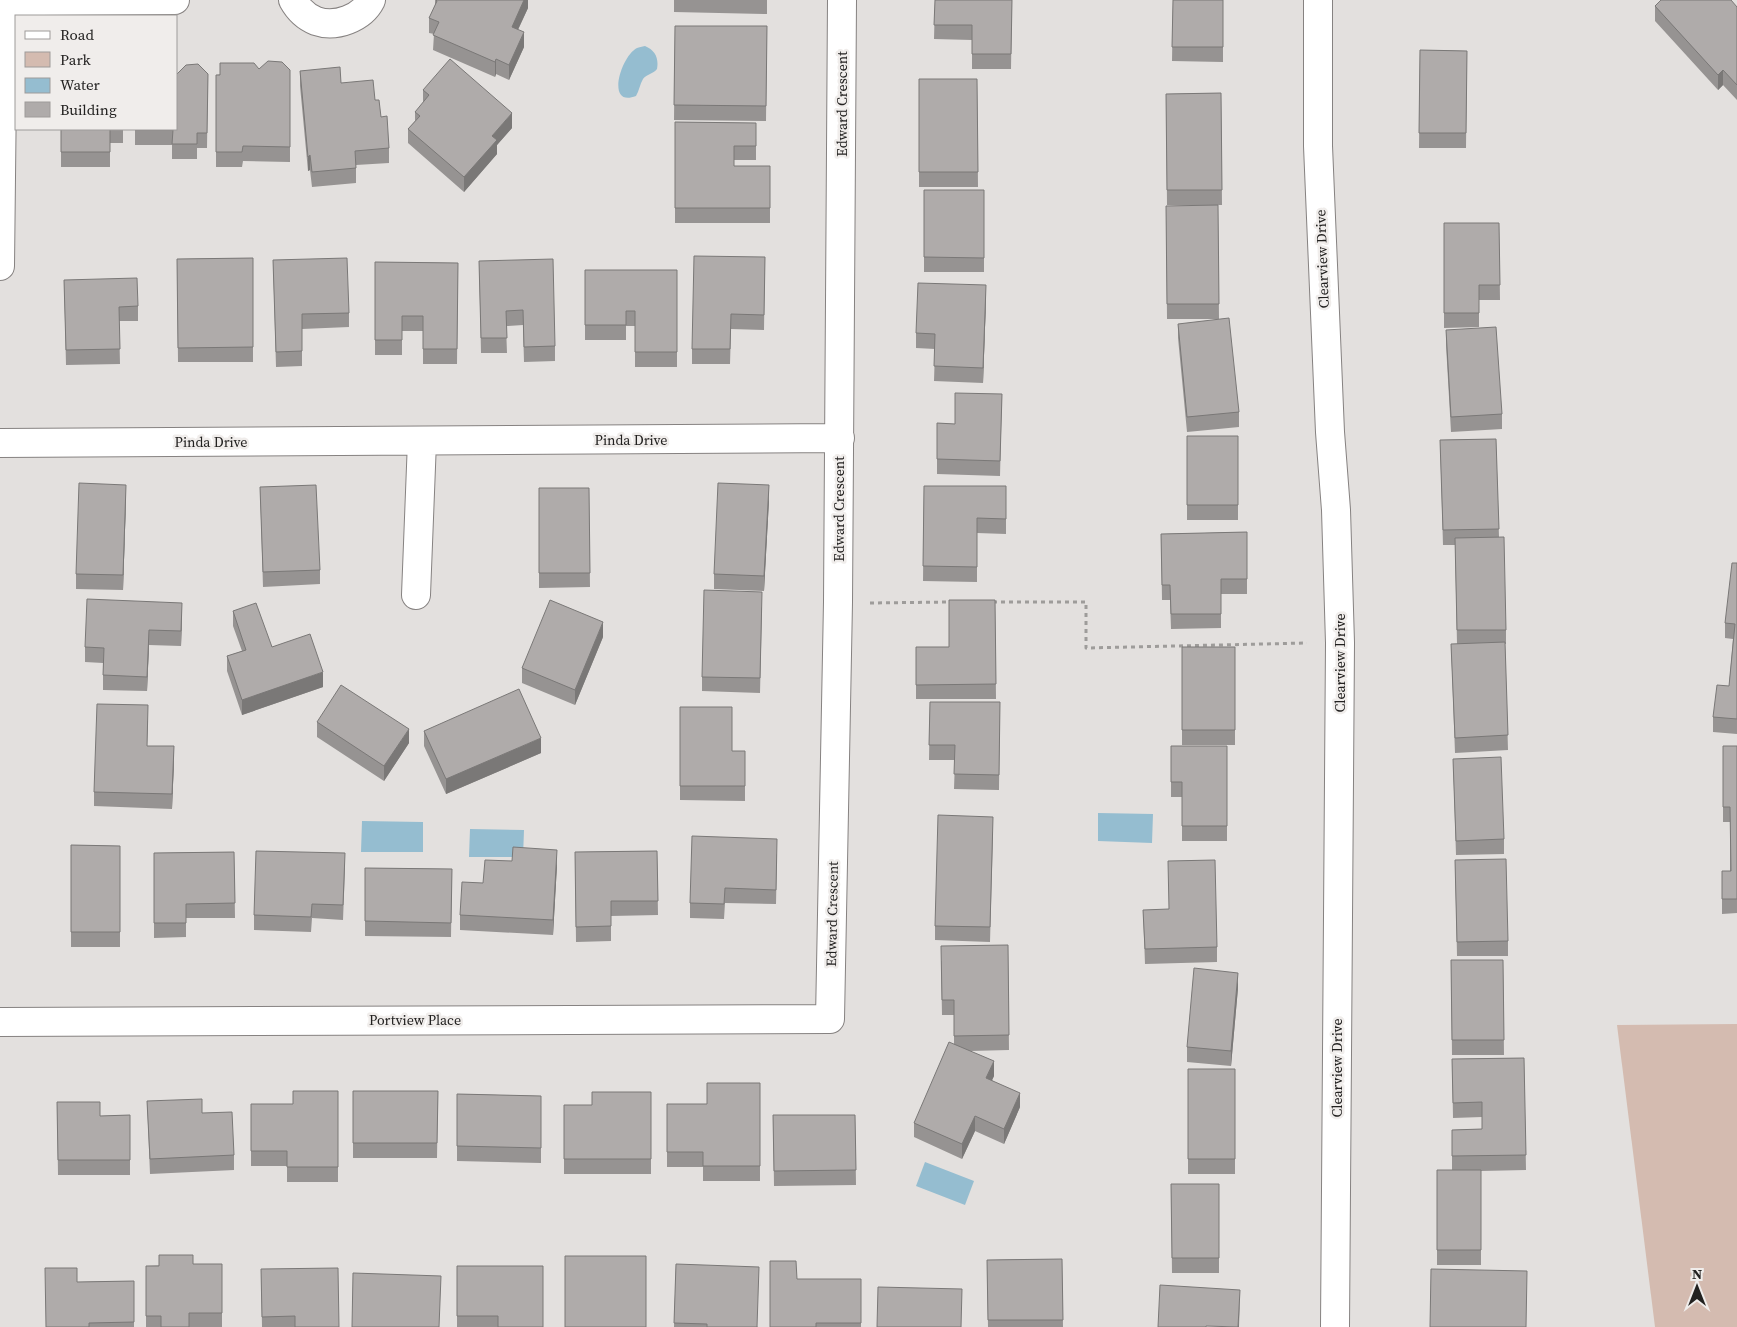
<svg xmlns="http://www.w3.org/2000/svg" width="1737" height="1327" font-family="'Source Serif 4',serif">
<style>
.green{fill:#d4bbb0}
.water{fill:#95bdd0}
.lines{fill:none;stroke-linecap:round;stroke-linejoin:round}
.street-casing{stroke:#868281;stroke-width:30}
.secondary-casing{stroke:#868281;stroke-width:30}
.path{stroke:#9e9c9a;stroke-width:3;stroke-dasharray:4 4;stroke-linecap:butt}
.street{stroke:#fff;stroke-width:28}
.secondary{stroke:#fff;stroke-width:28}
.wall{fill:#969392}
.shaded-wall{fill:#7a7877}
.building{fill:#afabaa;stroke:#7a7877}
.labels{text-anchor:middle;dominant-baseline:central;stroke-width:5;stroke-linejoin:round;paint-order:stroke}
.street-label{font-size:14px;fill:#222120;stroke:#f0edeb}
</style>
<rect width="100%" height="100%" fill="#e3e0de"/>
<!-- green -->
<path class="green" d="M 1737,1024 L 1737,1327 L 1655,1327 L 1617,1025 Z"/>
<!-- water -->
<path class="water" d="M 645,46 C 655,50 659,58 657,69 C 653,74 647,74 643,79 C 640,84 639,91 636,96 C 605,108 621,56 637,48 C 639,47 642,47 645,46 Z
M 1098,813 L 1153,814 L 1152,843 L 1098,841 Z
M 362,821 L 423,822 L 423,852 L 361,852 Z
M 470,829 L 524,830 L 523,857 L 469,857 Z
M 925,1162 L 974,1181 L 965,1205 L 916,1186 Z"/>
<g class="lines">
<defs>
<path id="street" d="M 293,0 C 298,9 306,17 316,21 C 336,28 362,18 371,0
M 1318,0 L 1318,146 L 1330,432 L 1336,510 L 1340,643 L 1335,1327
M 0,10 L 40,1 L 175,0
M 0,443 L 840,438
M 416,595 L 422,441
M 0,1022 L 830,1019 L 838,602 L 842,0"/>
<path id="secondary" d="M 0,266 L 3,0"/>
</defs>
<!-- street casing -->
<use href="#street" class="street-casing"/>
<!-- secondary casing -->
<use href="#secondary" class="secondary-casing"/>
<!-- path -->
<path class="path" d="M 993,602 L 1086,602 L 1086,648 L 1307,643
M 870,603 L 951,602"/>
<!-- street -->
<use href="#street" class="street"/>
<!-- secondary -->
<use href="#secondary" class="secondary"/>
</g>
<!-- wall -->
<path class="wall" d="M 435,0 L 528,0 L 528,8 L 518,30 L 524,47 L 509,80 L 496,74 L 495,77 L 433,50 L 434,34 L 429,33 L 429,18 L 435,6 Z
M 674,0 L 767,0 L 767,14 L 674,12 Z
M 935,0 L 1012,0 L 1011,69 L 972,69 L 972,40 L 934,39 Z
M 1173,0 L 1223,0 L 1223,62 L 1172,61 Z
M 1655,6 L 1737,7 L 1737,100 L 1723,85 L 1718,90 L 1655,21 Z
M 675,26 L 767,26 L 766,121 L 674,120 Z
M 1420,50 L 1467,51 L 1466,148 L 1419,148 Z
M 259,69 L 290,70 L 290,162 L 243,161 L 242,167 L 216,167 L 216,75 Z
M 300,71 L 341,83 L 375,100 L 389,148 L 389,163 L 356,165 L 356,183 L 312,187 L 310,170 L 308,171 L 300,86 Z
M 208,74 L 207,148 L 197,148 L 197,159 L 172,159 L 172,145 L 135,145 L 135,129 L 176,75 Z
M 919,79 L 977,79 L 978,187 L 919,187 Z
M 423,90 L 512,128 L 497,145 L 497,154 L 464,192 L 408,143 L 408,129 L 415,121 L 415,112 L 423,104 Z
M 1221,93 L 1222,205 L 1167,205 L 1166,94 Z
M 675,122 L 756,123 L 756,160 L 734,160 L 734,166 L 770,166 L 770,223 L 675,223 Z
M 61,129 L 123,129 L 123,143 L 110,143 L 110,167 L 61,167 Z
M 924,190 L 984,190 L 984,272 L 924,272 Z
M 1218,205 L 1219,319 L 1167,319 L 1166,206 Z
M 1444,223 L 1499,223 L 1500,300 L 1479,300 L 1479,327 L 1444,328 Z
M 765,257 L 764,330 L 731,329 L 730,364 L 692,364 L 692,349 Z
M 253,258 L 253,362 L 178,362 L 177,259 Z
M 273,260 L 349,313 L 349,327 L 302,329 L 302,366 L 276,367 Z
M 479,261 L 555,346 L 555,361 L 524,362 L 523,325 L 506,326 L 507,353 L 481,353 Z
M 375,262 L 458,263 L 457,364 L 423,364 L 423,331 L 402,331 L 402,355 L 375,355 Z
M 585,270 L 677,270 L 677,367 L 635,367 L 635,326 L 626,326 L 626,340 L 585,340 Z
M 64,280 L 138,306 L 138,321 L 119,321 L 120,364 L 66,365 Z
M 986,300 L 983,383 L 934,381 L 935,349 L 916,348 L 916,333 Z
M 1178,324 L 1239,412 L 1239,427 L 1187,432 L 1178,338 Z
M 1446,330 L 1502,414 L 1502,429 L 1451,432 L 1446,345 Z
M 1002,394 L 1000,476 L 937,474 L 937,423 L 955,424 Z
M 1187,436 L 1238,436 L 1238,520 L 1187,520 Z
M 1496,439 L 1499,537 L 1506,630 L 1506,644 L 1505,644 L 1508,750 L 1455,753 L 1451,644 L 1457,644 L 1455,545 L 1443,545 L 1440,440 Z
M 924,486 L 1006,486 L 1006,534 L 977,533 L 977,582 L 923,581 Z
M 260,487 L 320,570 L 320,584 L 263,587 Z
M 539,488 L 589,488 L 590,587 L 539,588 Z
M 126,499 L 123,590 L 76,589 L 76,574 Z
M 769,500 L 764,591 L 714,589 L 714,574 Z
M 1247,532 L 1247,594 L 1221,594 L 1221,628 L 1171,629 L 1170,600 L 1162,600 L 1161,534 Z
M 1737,563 L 1737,734 L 1713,732 L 1713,717 L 1729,686 L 1733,639 L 1725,638 L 1725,623 Z
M 995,600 L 996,699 L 916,699 L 916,647 L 949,647 Z
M 762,607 L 760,693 L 702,691 L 702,677 Z
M 233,611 L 272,647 L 323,687 L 242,715 L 227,671 L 227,656 L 242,651 L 233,626 Z
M 182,617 L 181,646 L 149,645 L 147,691 L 103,690 L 103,663 L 85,662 L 85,647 Z
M 603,637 L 575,705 L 522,683 L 522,668 Z
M 1182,647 L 1235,647 L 1235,745 L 1182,745 Z
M 930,702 L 1000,702 L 999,790 L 954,789 L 955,760 L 929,760 Z
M 680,707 L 732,751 L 745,751 L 745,801 L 680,800 Z
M 148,720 L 147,746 L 174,761 L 172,809 L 94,806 L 94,792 Z
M 317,722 L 409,743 L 384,781 L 317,737 Z
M 424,731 L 541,753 L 446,794 L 424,746 Z
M 1171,746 L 1227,746 L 1227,841 L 1182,841 L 1182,797 L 1171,797 Z
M 1723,746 L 1737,746 L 1737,913 L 1722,914 L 1722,871 L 1730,871 L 1730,822 L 1723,822 Z
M 1453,759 L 1504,839 L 1504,854 L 1456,855 Z
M 993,832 L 990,942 L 935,940 L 935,926 Z
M 71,845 L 120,846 L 120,947 L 71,947 Z
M 657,851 L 658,915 L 611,916 L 611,941 L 576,942 L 575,852 Z
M 234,852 L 235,918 L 186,918 L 186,937 L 154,938 L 154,853 Z
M 777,854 L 776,904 L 725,903 L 724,919 L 690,918 L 690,903 Z
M 1455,860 L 1508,941 L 1508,956 L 1457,956 Z
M 557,865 L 553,935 L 460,930 L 460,915 L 483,883 Z
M 345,868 L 343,920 L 312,918 L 311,932 L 254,930 L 254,915 Z
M 365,868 L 452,869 L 451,937 L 365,936 Z
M 1143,910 L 1217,947 L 1217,962 L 1145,964 Z
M 1008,945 L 1009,1050 L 970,1051 L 994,1076 L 992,1080 L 1020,1107 L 1004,1144 L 975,1131 L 962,1159 L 914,1137 L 914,1123 L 954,1044 L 954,1015 L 942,1015 L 941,961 Z
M 1451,960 L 1503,960 L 1504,1055 L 1452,1055 Z
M 1238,988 L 1231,1066 L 1187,1062 L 1187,1047 Z
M 1524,1058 L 1526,1170 L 1481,1171 L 1481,1265 L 1437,1265 L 1437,1170 L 1452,1170 L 1452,1130 L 1482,1129 L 1482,1117 L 1453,1118 L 1452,1059 Z
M 1188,1069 L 1235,1069 L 1235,1174 L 1188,1174 Z
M 760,1083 L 760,1181 L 703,1181 L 703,1167 L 667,1167 L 667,1104 L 707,1104 Z
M 338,1091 L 338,1182 L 287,1182 L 287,1166 L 251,1166 L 251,1104 L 293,1104 Z
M 353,1091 L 438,1091 L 437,1158 L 353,1158 Z
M 651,1092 L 651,1174 L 564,1174 L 564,1105 L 592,1105 Z
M 457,1094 L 541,1096 L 541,1163 L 457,1161 Z
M 147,1101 L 202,1113 L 234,1155 L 234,1170 L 150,1174 Z
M 57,1102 L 100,1116 L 130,1115 L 130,1175 L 58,1175 Z
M 773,1115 L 855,1115 L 856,1185 L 774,1186 Z
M 1171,1184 L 1219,1184 L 1219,1273 L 1172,1273 Z
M 1062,1259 L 1063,1327 L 988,1327 L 987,1260 Z
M 193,1264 L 222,1264 L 222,1327 L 146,1327 L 146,1266 Z
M 676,1264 L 758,1327 L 674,1327 Z
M 457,1266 L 543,1327 L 457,1327 Z
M 261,1269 L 339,1327 L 262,1327 Z
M 797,1279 L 861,1279 L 861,1327 L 770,1327 Z
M 134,1281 L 134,1327 L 46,1327 L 77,1282 Z"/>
<!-- shaded-wall -->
<path class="shaded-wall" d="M 524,0 L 528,0 L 528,8 L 512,42 L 512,27 Z
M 524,32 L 524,47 L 509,80 L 509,65 Z
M 496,59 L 496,74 L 495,77 L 495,62 Z
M 1723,70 L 1723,85 L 1718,90 L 1718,75 Z
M 512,113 L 512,128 L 497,145 L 497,154 L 464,192 L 464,177 L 492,136 Z
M 310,155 L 310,170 L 308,171 L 308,157 Z
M 986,285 L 986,300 L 983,383 L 983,368 Z
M 126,485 L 126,499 L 123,590 L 123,575 Z
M 769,485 L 769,500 L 764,591 L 764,576 Z
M 182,603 L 182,617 L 181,646 L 181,631 Z
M 603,622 L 603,637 L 575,705 L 575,690 Z
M 149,630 L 149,645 L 147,691 L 147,677 Z
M 323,672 L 323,687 L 242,715 L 242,700 Z
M 409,729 L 409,743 L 384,781 L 384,766 Z
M 541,738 L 541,753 L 446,794 L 446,779 Z
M 174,746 L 174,761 L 172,809 L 172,794 Z
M 557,850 L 557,865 L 553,935 L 553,920 Z
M 1238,973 L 1238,988 L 1231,1066 L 1231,1051 Z
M 994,1061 L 994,1076 L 986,1093 L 986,1078 Z
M 1020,1093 L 1020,1107 L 1004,1144 L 1004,1129 Z
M 975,1116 L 975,1131 L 962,1159 L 962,1144 Z
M 1240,1290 L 1239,1327 L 1238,1327 Z"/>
<!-- building -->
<path class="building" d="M 436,0 L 524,0 L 512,27 L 524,32 L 509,65 L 496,59 L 495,62 L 433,35 L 439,22 L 429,18 L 437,1 Z
M 935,0 L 1012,0 L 1011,54 L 972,54 L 972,25 L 934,25 Z
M 1173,0 L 1223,0 L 1223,47 L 1172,47 Z
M 1661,0 L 1731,0 L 1737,7 L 1737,85 L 1723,70 L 1718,75 L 1655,6 Z
M 675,26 L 767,26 L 766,106 L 674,105 Z
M 1420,50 L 1467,51 L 1466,133 L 1419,133 Z
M 450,59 L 512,113 L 492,136 L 497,140 L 464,177 L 408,129 L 420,116 L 415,112 L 429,95 L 423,90 Z
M 176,60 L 176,75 L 186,65 L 198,64 L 208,74 L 207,133 L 197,133 L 197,144 L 172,144 L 173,130 L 135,130 L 135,129 L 176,129 Z
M 268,61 L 282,62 L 290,70 L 290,147 L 243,146 L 242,152 L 216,152 L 216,75 L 220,75 L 220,63 L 254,63 L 259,69 Z
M 340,67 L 341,83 L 373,80 L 375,100 L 379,100 L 381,117 L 387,116 L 389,148 L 355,151 L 356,168 L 312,172 L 310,155 L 308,157 L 300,71 Z
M 919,79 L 977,79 L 978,172 L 919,172 Z
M 1221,93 L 1222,190 L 1167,190 L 1166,94 Z
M 675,122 L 756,123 L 756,146 L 734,146 L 734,166 L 770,166 L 770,208 L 675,208 Z
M 61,129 L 110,129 L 110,152 L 61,152 Z
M 924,190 L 984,190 L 984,258 L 924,257 Z
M 1218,205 L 1219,304 L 1167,304 L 1166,206 Z
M 1444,223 L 1499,223 L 1500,285 L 1479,285 L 1479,313 L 1444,313 Z
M 694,256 L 765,257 L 764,315 L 731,314 L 730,349 L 692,349 Z
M 253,258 L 253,347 L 178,348 L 177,259 Z
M 347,258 L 349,313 L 302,314 L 302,351 L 276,352 L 273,260 Z
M 553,259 L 555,346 L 524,347 L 523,310 L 506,311 L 507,338 L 481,338 L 479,261 Z
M 375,262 L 458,263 L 457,349 L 423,349 L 423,316 L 402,316 L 402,340 L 375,340 Z
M 585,270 L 677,270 L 677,352 L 635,352 L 635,311 L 626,311 L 626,325 L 585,325 Z
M 137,278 L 138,306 L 119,307 L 120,349 L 66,350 L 64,280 Z
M 918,283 L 986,285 L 983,368 L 934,366 L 935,334 L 916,333 Z
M 1229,318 L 1239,412 L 1187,417 L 1178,324 Z
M 1496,327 L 1502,414 L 1451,417 L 1446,330 Z
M 955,393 L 1002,394 L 1000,461 L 937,459 L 937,423 L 955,424 Z
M 1187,436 L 1238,436 L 1238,505 L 1187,505 Z
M 1496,439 L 1499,529 L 1443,530 L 1440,440 Z
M 79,483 L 126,485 L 123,575 L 76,574 Z
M 718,483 L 769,485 L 764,576 L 714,574 Z
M 316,485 L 320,570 L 263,572 L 260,487 Z
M 924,486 L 1006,486 L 1006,519 L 977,518 L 977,567 L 923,566 Z
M 539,488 L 589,488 L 590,573 L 539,573 Z
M 1247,532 L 1247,579 L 1221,579 L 1221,614 L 1171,614 L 1170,585 L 1162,585 L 1161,534 Z
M 1504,537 L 1506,630 L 1457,630 L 1455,538 Z
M 1732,563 L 1737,563 L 1737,719 L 1713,717 L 1717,685 L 1729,686 L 1735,624 L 1725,623 Z
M 704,590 L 762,592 L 760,678 L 702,677 Z
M 87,599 L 182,603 L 181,631 L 149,630 L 147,677 L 103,675 L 104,648 L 85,647 Z
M 550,600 L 603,622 L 575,690 L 522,668 Z
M 949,600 L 995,600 L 996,684 L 916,685 L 916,647 L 949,647 Z
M 256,603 L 272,647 L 310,634 L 323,672 L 242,700 L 227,656 L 246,650 L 233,611 Z
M 1505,642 L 1508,735 L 1455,738 L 1451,644 Z
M 1182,647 L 1235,647 L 1235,730 L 1182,730 Z
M 341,685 L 409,729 L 384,766 L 317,722 Z
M 519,689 L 541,738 L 446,779 L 424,731 Z
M 930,702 L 1000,702 L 999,775 L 954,774 L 955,745 L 929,745 Z
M 97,704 L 148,705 L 147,746 L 174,746 L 172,794 L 94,792 Z
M 680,707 L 732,707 L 732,751 L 745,751 L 745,786 L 680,786 Z
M 1171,746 L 1227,746 L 1227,826 L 1182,826 L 1182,782 L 1171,782 Z
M 1723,746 L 1737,746 L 1737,899 L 1722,899 L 1722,871 L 1731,871 L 1730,807 L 1723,807 Z
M 1501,757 L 1504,839 L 1456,841 L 1453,759 Z
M 938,815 L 993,817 L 990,927 L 935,926 Z
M 692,836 L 777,839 L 776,890 L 725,888 L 724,904 L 690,903 Z
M 71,845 L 120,846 L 120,932 L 71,932 Z
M 513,847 L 557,850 L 553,920 L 460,915 L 462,882 L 483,883 L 485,860 L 512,861 Z
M 256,851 L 345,853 L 343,905 L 312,904 L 311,917 L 254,915 Z
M 657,851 L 658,901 L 611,901 L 611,926 L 576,927 L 575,852 Z
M 234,852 L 235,903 L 186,904 L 186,923 L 154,923 L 154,853 Z
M 1506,859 L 1508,941 L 1457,942 L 1455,860 Z
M 1215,860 L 1217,947 L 1145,949 L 1143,910 L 1169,909 L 1168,861 Z
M 365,868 L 452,869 L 451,923 L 365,921 Z
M 1008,945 L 1009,1035 L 954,1036 L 954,1000 L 942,1000 L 941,946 Z
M 1451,960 L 1503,960 L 1504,1040 L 1452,1040 Z
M 1194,968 L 1238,973 L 1231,1051 L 1187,1047 Z
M 949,1042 L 994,1061 L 986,1078 L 1020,1093 L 1004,1129 L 975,1116 L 962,1144 L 914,1123 Z
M 1524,1058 L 1526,1155 L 1452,1156 L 1452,1130 L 1482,1129 L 1482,1102 L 1453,1103 L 1452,1059 Z
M 1188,1069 L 1235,1069 L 1235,1159 L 1188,1159 Z
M 707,1083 L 760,1083 L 760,1166 L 703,1166 L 703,1152 L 667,1152 L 667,1104 L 707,1104 Z
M 293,1091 L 338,1091 L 338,1167 L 287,1167 L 287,1151 L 251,1151 L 251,1104 L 293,1104 Z
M 353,1091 L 438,1091 L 437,1143 L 353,1143 Z
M 592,1092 L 651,1092 L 651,1159 L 564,1159 L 564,1105 L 592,1105 Z
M 457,1094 L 541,1096 L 541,1148 L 457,1146 Z
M 202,1099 L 202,1113 L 232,1112 L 234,1155 L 150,1159 L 147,1101 Z
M 57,1102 L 100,1102 L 100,1116 L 130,1115 L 130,1160 L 58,1160 Z
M 773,1115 L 855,1115 L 856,1170 L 774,1171 Z
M 1437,1170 L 1481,1170 L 1481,1250 L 1437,1250 Z
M 1171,1184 L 1219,1184 L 1219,1258 L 1172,1258 Z
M 159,1255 L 193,1255 L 193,1264 L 222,1264 L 222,1313 L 189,1313 L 189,1327 L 161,1327 L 161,1316 L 146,1316 L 146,1266 L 159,1266 Z
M 565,1256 L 646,1256 L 646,1327 L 565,1327 Z
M 1062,1259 L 1063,1320 L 988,1320 L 987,1260 Z
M 770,1261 L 796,1261 L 797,1279 L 861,1279 L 861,1323 L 816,1323 L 816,1327 L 770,1327 Z
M 676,1264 L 759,1267 L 757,1327 L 707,1327 L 707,1324 L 674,1323 Z
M 457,1266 L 543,1266 L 543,1327 L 498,1327 L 498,1316 L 457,1316 Z
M 45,1268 L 77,1268 L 77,1282 L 134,1281 L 134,1322 L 89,1323 L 89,1327 L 46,1327 Z
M 338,1268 L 339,1327 L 295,1327 L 295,1316 L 262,1317 L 261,1269 Z
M 1431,1269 L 1527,1271 L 1526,1327 L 1430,1327 Z
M 353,1273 L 441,1276 L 439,1327 L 352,1327 Z
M 1160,1285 L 1240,1290 L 1238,1327 L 1206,1326 L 1206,1327 L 1158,1327 Z
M 878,1287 L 962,1289 L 961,1327 L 877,1327 Z"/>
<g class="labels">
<!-- street labels -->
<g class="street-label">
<text transform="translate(842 104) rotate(-90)">Edward Crescent</text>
<text transform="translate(1322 259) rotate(-92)">Clearview Drive</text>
<text x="631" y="440">Pinda Drive</text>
<text x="211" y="442">Pinda Drive</text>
<text transform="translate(839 509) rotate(-90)">Edward Crescent</text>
<text transform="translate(1340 663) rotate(-90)">Clearview Drive</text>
<text transform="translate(832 914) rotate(-89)">Edward Crescent</text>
<text x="415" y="1020">Portview Place</text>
<text transform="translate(1337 1068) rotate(-90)">Clearview Drive</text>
</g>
</g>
<!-- legend -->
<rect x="15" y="15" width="162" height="115" fill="#f0edeb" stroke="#9e9b9a"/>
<rect x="25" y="31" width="25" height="8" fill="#ffffff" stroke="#9e9b9a"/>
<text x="60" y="40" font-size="15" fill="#222120">Road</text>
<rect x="25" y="52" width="25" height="15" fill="#d4bbb0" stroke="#9e9b9a"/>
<text x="60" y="65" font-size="15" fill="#222120">Park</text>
<rect x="25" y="78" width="25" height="15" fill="#95bdd0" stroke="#9e9b9a"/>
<text x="60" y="90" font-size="15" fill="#222120">Water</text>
<rect x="25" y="102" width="25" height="15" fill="#afabaa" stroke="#9e9b9a"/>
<text x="60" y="115" font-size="15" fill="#222120">Building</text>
<!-- north arrow -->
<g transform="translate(1697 1287)" stroke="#f0edeb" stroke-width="4" paint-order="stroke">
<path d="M0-4L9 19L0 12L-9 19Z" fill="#222120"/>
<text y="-8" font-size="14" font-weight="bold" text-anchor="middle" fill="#222120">N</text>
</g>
</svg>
